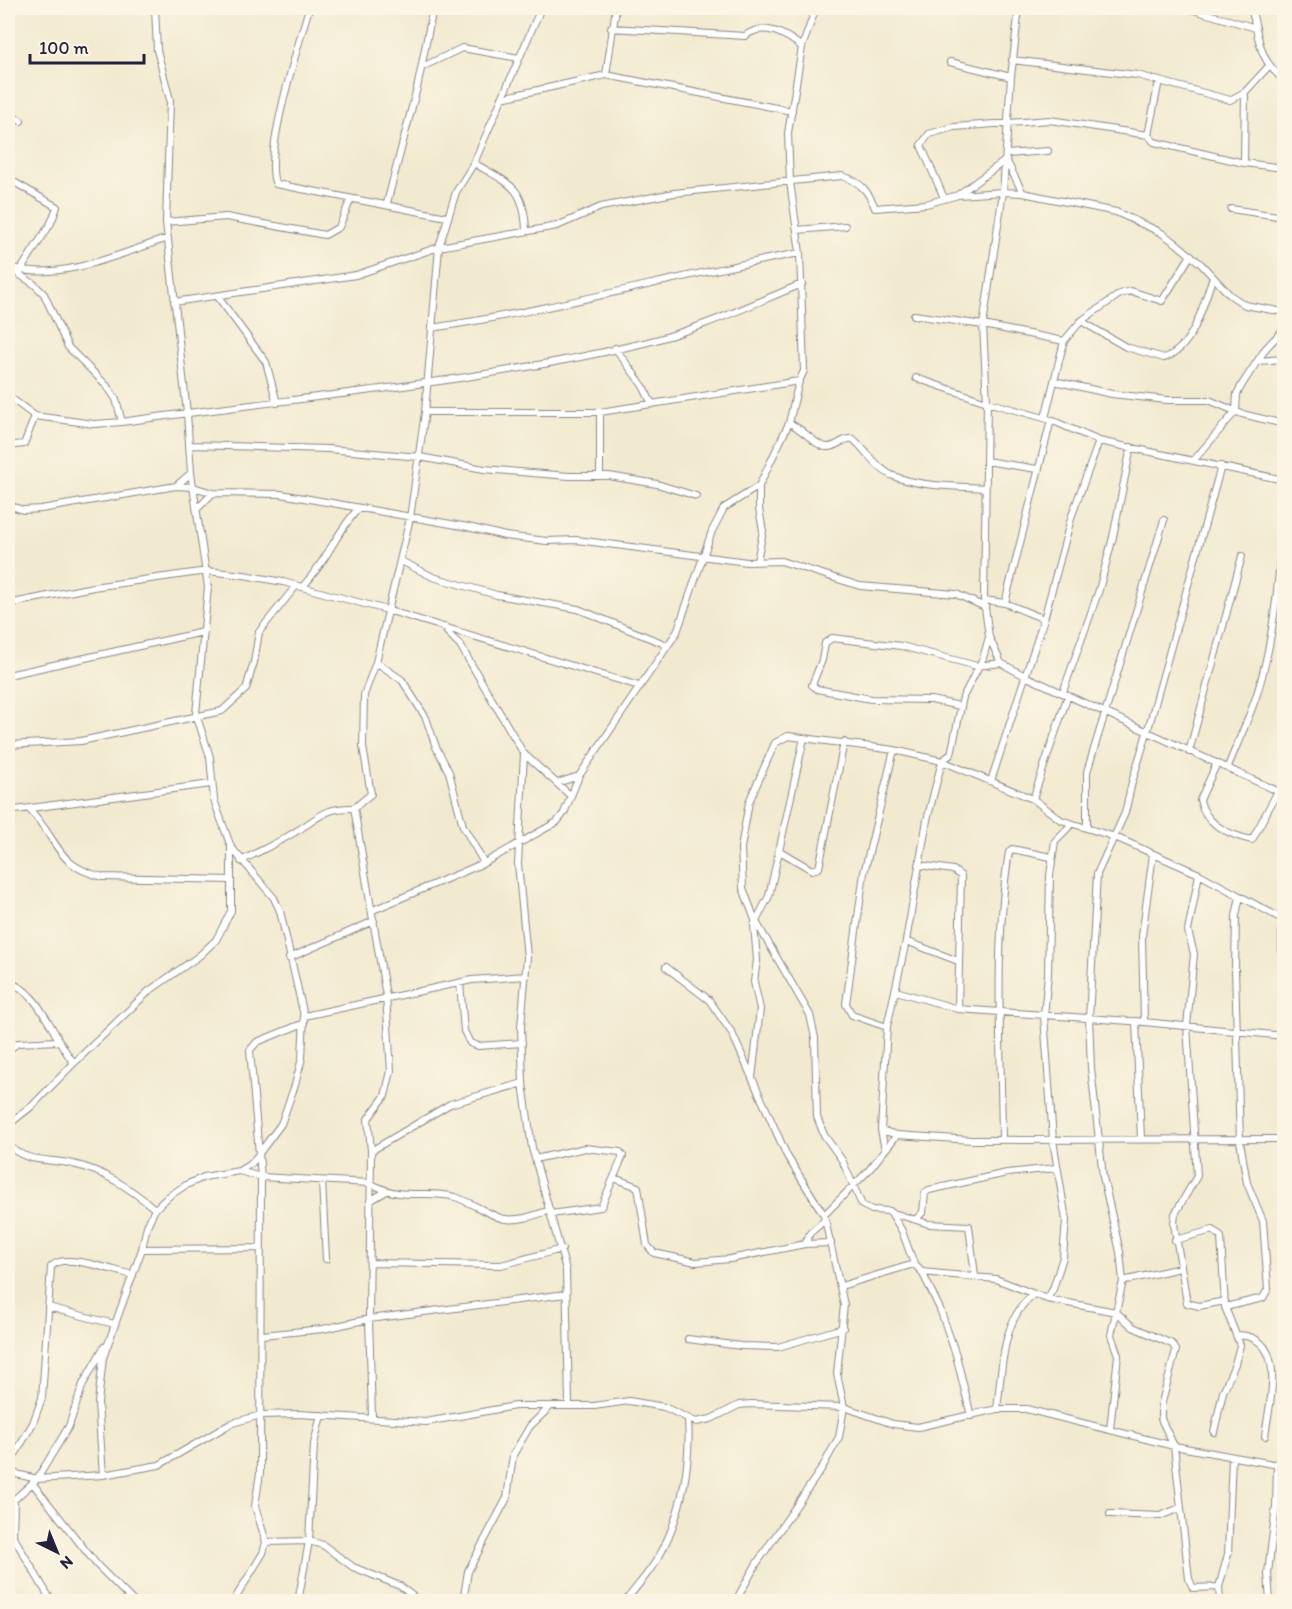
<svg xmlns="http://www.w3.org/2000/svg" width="1292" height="1609" font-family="Itim,sans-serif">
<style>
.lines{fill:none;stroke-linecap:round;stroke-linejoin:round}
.street-casing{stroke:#8a8686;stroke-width:8}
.street{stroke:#fff;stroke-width:6}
</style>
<rect width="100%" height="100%" fill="#fcf5e5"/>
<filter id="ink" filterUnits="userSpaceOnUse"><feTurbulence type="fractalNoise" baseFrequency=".0167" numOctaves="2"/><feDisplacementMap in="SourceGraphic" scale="12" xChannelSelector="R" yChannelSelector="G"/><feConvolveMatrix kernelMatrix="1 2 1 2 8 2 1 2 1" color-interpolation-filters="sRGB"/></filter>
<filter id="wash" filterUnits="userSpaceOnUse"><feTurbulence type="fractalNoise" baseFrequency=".008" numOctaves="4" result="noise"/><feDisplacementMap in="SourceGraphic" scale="24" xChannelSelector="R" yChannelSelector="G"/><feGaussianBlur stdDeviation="1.35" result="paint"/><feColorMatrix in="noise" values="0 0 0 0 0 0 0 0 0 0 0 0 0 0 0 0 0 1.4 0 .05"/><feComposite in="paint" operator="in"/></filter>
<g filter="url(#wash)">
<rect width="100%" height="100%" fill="#f2ead0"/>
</g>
<g filter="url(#ink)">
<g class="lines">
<defs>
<path id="street" d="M 309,8 C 300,40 262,158 276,184 L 447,217
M 1187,8 L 1256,28
M 1251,8 C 1260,39 1257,58 1284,80
M 611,28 L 745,36 C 764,21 787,35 802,47
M 1012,60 L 1137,75 L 1230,100 L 1245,92 L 1268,67
M 950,62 L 1011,77
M 422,67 L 462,48 L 519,58
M 606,75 L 792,111
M 502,98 L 606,75 L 616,8
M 8,113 L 21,121
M 1148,135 L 1159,81
M 1007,154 L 1048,151
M 474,163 C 509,184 524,185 526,230
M 1244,163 L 1245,92
M 14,182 L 57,207 L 51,223 L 20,271
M 959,194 L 1006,160 L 1023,193
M 944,198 L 921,145 L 929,134 L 954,127 L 1050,120 L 1148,135 L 1154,142 L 1244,163 L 1284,168
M 387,203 L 418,84 L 433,8
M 1231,209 L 1284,217
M 166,222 L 226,217 L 325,235 L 339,227 L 351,199
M 797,230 L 845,226
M 9,268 L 34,284 L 44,294 L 68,347 L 107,386 L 116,399 L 122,422
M 12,268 C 63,281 119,254 168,238
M 218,297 L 266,362 L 277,403
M 174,302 L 356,275 L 439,247 L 557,226 L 601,207 L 674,193 L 842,176 C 860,181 869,192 875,208 L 926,204 L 958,195 L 1003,192 L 1023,193 L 1116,212 L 1160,232 L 1176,243 L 1201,264 L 1230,295 L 1245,305 L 1284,312
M 914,315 L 983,325 L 1064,341
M 1081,321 L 1126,347 L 1164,358 C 1195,348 1203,303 1213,277
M 431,328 C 555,310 677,275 800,253
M 615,348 L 643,386 L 652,404
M 1258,361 L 1284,359
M 916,378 L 987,402 L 1051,420 L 1099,441 L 1284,480
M 1054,381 L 1112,394 L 1167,400 L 1209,400 L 1242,414 L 1284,424
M 8,396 L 35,416
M 425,412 L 600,412 L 799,381
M 1045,418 L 1064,341 L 1081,321 L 1120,294 L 1131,291 L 1162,301 L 1191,255
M 789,423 C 802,428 816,446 826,447 C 837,448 843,437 853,439 C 866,450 875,467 891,475 C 918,487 956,486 985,488
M 8,443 L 15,445 L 24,444 L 35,416 L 94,424 L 122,422 C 296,397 473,384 644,343 C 698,330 750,305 802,284
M 190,445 L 328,449 L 420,457 L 484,469 L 569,476 L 609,476 L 657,484 L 696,496
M 1194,460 L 1236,411 L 1237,394 L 1243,383 L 1266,348 L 1284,329
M 986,461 L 1037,469
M 600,475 L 600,412
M 176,486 L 191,473
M 8,505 L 23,510 L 41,509 L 176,486 L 193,487 L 213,493 L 281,494 L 468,527 L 505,536 L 547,541 L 577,540 L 747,562 L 781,561 L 860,586 L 956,594 L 985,607
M 198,508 L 213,493
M 401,561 L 433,577 L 497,595 L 578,609 L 667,645
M 757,561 L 763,531 L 759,509 L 759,486 L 789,423 L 799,381 L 804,371 L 800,253 L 790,182 L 788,133 L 802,47 L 816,8
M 302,587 C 326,563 336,532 359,508
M 984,600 L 1005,603 L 1044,619
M 1005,603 L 1051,420
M 8,604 L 93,587 L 207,571 L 244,575 L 283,582 L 387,610 L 639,686
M 447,632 L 460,645 L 524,754 L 571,796
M 989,637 L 1001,663 L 1025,676 L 1284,794
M 376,662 L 402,680 L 426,718 L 436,747 L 449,772 L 463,826 L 484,863
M 8,675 L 203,632
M 1063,692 L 1099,590 L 1113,537 L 1131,447
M 960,706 L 931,700 L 871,699 L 817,689 L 812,685 L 822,660 L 825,643 L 832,638 L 901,646 L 977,666 L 1001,663
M 8,745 L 81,741 L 222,711 L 246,689 L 254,662 L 259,632 L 296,586
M 1189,752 L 1242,556
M 524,754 L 518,864 L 527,957 L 521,1027 L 523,1083 L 532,1148 L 566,1270 L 569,1404
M 1217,763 L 1200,800 C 1205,824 1229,835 1252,840 L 1278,791
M 1228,767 C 1237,743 1249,719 1257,694 C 1276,633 1280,566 1284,502
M 991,781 L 1044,619 L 1072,515 L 1099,441
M 557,783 L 579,776
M 1033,799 L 1068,695
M 29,809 C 60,841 55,866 103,877 L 231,880
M 8,811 L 211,784
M 1087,827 L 1087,772 L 1164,520
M 778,850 L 812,870 L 819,868 L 844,742
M 241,861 C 259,851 278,843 295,832 C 319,818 324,807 354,808
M 919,865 L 953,870 L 961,876 L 958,1009
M 1199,874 L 1188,931 L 1194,954 L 1187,1026 L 1197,1176 L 1175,1214 L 1174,1224 L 1187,1303 L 1199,1306 L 1225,1301
M 373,910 L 484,863 L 557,822 L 564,813 L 579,776 L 677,632 L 712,531 L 724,508 L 759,486
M 1282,919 L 1282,997 L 1284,1023
M 906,941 L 958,961
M 289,958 L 374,921
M 666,967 L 709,1000 L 732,1033 L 787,1156 L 824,1215 L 844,1305 L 837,1374 L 844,1407 L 839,1437 L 822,1468 L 757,1563 L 735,1602
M 8,983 C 38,987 55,1041 74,1063 L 149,991 L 199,956 L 216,940 L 231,911 L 231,848
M 460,983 L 464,1031 L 470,1043 L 478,1046 L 522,1043
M 896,991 L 958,1009 L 1144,1022 L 1284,1036
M 304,1016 L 472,980 L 526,976
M 1136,1021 L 1141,1139
M 1144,1022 L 1142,936 L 1153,854
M 887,1027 L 852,1015 L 846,1004 L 864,873 L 894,750
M 8,1050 L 18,1043 L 57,1041
M 752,1078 L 760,1009 L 754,982 L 757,960 L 754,925 L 769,896 L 804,738
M 1284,1090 L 1284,1148
M 8,1125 L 32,1106 L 74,1063
M 881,1130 L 897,1135 L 972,1140 L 1284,1139
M 1002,1139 C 1001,1045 994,944 1009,852 L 1012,849 L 1051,857
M 8,1144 C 25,1164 50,1158 73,1164 C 105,1171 131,1189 155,1209
M 885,1150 L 881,1130 L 887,1027 L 906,941 L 927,820 L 942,761 L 951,754 L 963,697 L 983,658 L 989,637 L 984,600 L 987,402 L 983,325 L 1003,192 L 1011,77 L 1019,8
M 371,1151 L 450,1104 L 523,1083
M 535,1159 L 585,1148 L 620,1152 L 623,1156 L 601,1207 L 551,1214
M 239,1171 L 261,1177 L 370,1183 C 404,1202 423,1189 455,1197 C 469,1201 496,1219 505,1219 C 521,1221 535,1215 550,1210
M 614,1178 L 638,1187 L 647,1245 L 654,1253 L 696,1262 L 730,1259 L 805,1244 L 831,1243
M 322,1182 L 326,1259
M 370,1201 L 385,1192
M 890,1212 L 929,1224 L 969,1226 L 975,1276
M 824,1215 L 869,1170 L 897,1135
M 916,1219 L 923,1212 L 925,1193 L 929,1190 L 1007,1173 L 1056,1168
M 1175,1240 L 1213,1230 L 1221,1237 L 1225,1307 L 1240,1345 L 1235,1364 L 1223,1392 L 1214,1432
M 805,1244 L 810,1233 L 825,1220
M 142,1249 L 261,1248
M 370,1263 L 501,1265 L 562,1249
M 922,1272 L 996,1279 L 1047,1299 L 1116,1312 L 1123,1281 L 1120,1252 L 1103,1177 L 1091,1068 L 1089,1018 L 1097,874 L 1125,813 L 1132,782 L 1147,733 L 1221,466
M 1123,1281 L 1180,1268
M 841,1286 L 914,1264
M 1047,1299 L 1053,1289 L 1063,1257 L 1066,1220 L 1053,1140 L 1044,1016 L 1048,974 L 1050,875 L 1055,841 L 1072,824
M 48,1307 L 114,1324
M 1225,1307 L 1263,1298 L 1268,1289 L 1263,1221 L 1247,1183 L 1240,1141 L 1235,969 L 1236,916 L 1240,896
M 262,1335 L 323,1329 L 369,1319 L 566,1294
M 1238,1335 C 1289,1337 1269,1403 1265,1436
M 688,1339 L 741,1346 L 778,1347 L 843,1328
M 997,1409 C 1002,1372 1001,1318 1034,1294
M 971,1416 L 956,1355 L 940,1309 L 922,1272 L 914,1264 L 902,1231 L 890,1211 L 872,1210 L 862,1205 L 842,1160 L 824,1135 L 817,1117 L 815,1038 L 810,1015 L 755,920 L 743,888 L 741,848 L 749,802 L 775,743 L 788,736 L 894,750 L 942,761 L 1033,799 L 1061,820 L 1115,837 L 1199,874 L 1284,920
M 372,1417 L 369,1319 L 371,1151 L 368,1119 L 385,1096 L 391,1071 L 386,996 L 354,808 L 371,794 L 363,747 L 364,695 L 376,662 L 410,518 L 425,412 L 439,247 L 456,192 L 474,163 L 541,8
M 1110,1429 L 1118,1355 L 1111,1335 L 1116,1312 L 1133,1327 L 1172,1344 L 1176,1350 L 1161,1406 L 1161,1419 L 1174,1446 L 1189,1579 L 1193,1588 L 1219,1587
M 8,1467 L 33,1423 L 42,1398 L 51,1267 C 62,1251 114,1271 133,1275
M 8,1472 L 37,1479 L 69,1426 L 83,1384 L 104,1347
M 103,1475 L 98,1403 L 103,1358 L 142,1249 L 147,1226 L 155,1209 L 169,1196 L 186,1185 L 204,1177 L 239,1171 L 252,1163 L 281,1124 L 295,1085 L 302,1058 L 304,1016 L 280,911 L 274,898 L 231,847 L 214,800 L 210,757 L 196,714 L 208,587 L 191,473 L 187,413 L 166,222 L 170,100 L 157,50 L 155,8
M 33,1484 L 97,1565 L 134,1602
M 14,1500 L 13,1536 L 52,1602
M 8,1505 L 37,1479 L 103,1475 L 159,1465 L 232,1423 L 261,1415 L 299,1414 L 426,1422 L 515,1406 L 594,1406 L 629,1401 L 664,1407 L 696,1422 L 711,1419 L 739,1405 L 751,1404 L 844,1407 L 893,1424 L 918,1427 L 997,1409 L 1026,1409 L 1174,1446 L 1284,1466
M 1110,1514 L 1160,1516 L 1180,1508
M 266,1542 L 309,1541 L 323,1545 L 353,1567 L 400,1586 L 420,1602
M 233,1602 L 263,1553 L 266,1542 L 255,1506 L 260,1473 L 261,1177 L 250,1050 L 257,1042 L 304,1023
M 298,1602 L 309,1541 L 314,1444 L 321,1415
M 463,1602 L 468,1571 L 507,1498 L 513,1455 L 530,1426 L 551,1406
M 625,1602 C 638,1584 654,1568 663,1549 C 682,1511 691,1462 688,1421
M 1220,1602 L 1219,1587 L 1228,1554 L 1232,1457
M 1270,1602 L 1268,1573 L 1276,1507 L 1277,1463"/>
</defs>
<!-- street casing -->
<use href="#street" class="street-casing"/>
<!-- street -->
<use href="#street" class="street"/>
</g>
</g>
<!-- margin -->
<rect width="1292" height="1609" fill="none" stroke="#fcf5e5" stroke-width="30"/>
<!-- north arrow -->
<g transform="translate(57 1552) rotate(137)" stroke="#fcf5e5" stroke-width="4.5" paint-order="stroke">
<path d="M0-4.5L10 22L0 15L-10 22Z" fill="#22223b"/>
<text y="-9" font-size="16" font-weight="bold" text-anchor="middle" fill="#22223b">N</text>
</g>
<!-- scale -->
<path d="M30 54v9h114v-9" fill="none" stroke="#22223b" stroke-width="3"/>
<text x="39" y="54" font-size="18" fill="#22223b" stroke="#fcf5e5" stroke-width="4.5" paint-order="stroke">100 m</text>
</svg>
